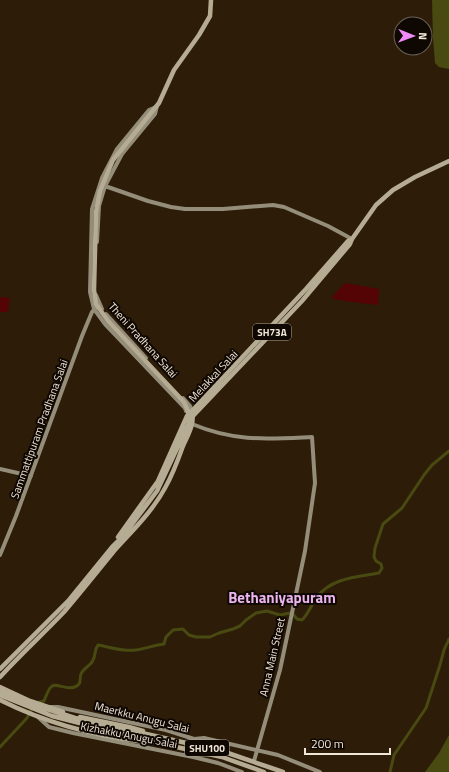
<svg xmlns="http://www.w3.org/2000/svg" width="449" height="772" font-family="'Titillium Web',sans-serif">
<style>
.green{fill:#550405}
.water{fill:#484a11}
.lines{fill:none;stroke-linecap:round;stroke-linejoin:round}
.canal{stroke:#484a11;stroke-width:3}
.secondary{stroke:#948d7a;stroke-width:4}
.primary{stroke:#b5ac93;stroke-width:4.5}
.labels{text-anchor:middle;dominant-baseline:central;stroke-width:4;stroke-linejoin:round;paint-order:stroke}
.shield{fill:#0f0802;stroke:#aea398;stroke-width:1}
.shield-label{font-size:10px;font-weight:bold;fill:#f2e6d9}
.street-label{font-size:11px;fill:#f2e6d9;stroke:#0f0802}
.district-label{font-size:15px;font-weight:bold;fill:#ebb4ef;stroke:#0f0802}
</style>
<rect width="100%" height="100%" fill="#2d1c07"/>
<!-- green -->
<path class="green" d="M 345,283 L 379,289 L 378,305 L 344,301 L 331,298 Z
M 0,297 L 10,298 L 8,312 L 0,312 Z"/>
<!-- water -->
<path class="water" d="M 432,0 L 449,0 L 449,69 L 439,67 L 435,63 L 433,38 Z
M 449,735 L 449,772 L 425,772 L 439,753 Z"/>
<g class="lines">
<!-- canal -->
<path class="canal" d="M 36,703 L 44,701 C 46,696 48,690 51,687 C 56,681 68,693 78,685 C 82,682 79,678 81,674 C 83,668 91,666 93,660 C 96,655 94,650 98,645 C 110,647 123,652 136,650 C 145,649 154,645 164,644 L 166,637 L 173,630 L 183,629 L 189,635 L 196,637 L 210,637 L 219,633 L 233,629 L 240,626 L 246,620 L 256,613 L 267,611 L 280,615 L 290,613 L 293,614 L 297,619 L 302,620 C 309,613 311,605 317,597 C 331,578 357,577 379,573 L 382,568 L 381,564 L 376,561 L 374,557 L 375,548 L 383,524 L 402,508 L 424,475 L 432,465 L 449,451
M 0,747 L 27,718 L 33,707
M 390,772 L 394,755 L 426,708 L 440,665 L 444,650 L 449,639"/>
<!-- secondary -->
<path class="secondary" d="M 156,107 L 149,110 L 117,149 L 102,178 L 92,209 L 90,292 L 94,309 L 105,324 L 185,408 L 186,411
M 105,186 L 148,201 L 171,207 L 185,209 L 223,209 L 273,205 L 284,207 L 328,226 L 352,239
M 97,242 L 99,206 L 105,186 L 122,154 L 155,114 L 157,106
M 96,295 L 102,309
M 106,314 L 146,358
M 183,398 L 190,406 L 192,412
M 192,424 C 235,442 267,439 312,437 L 315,483 L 305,551 L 280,670 L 254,761
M 0,469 L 31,476
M 0,555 L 16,516 L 82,336 L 92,312 L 96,308
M 50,707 L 58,707 L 166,730 L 194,739 L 204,738 L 278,755 L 320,772
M 38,717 L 49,727 L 73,733 L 193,757 L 218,763 L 242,772"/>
<!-- primary -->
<path class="primary" d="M 191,412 L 306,289 L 348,241 L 352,239
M 187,416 L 193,416 L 302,301 L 350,244 L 352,239 L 376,205 L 393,190 L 415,177 L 449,161
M 118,537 L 158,481 L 187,416
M 0,669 L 69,600 L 113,546 L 124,535 L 157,491 L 189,423 L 188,411 L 184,402 L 108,321 L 96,304 L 94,290 L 96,212 L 100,191 L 113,160 L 159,103 L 174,70 L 199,35 L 210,16 L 211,0
M 0,677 C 21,654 43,634 64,612 C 81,592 97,572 114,551 C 132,531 152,512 165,488 C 173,474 178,460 183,446 C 188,435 195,423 192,412
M 0,687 L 30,701 L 63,712
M 0,691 L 28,703 L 75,718 L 222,751 L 283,772
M 0,695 L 52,716 L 158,743 L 222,757 L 264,772
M 0,700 C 44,722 95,736 144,742
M 80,717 L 129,727 L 143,731"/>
</g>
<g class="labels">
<!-- shield labels -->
<g class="shield">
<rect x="253" y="324" width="38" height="16" rx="3"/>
<rect x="185" y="740" width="44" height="16" rx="3"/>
</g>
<g class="shield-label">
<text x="272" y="332">SH73A</text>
<text x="207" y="748">SHU100</text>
</g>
<!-- street labels -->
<g class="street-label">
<text transform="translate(143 340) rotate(48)">Theni Pradhana Salai</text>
<text transform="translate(213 376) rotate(-47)">Melakkal Salai</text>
<text transform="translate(39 429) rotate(-70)">Sammattipuram Pradhana Salai</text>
<text transform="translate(272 657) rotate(-77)">Anna Main Street</text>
<text transform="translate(142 717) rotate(14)">Maerkku Anugu Salai</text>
<text transform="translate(129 735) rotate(11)">Kizhakku Anugu Salai</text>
</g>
<!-- district labels -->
<g class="district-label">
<text x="282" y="597">Bethaniyapuram</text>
</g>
</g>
<!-- north arrow -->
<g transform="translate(413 36) rotate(91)"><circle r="19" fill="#0f0802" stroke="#6a6158"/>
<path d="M0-3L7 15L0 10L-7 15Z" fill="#ef8bf7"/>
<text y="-6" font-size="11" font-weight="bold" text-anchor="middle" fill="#f2e6d9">N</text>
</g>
<!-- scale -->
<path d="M305 748v6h85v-6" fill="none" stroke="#f2e6d9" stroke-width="2"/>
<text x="311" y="748" font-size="12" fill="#f2e6d9" stroke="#0f0802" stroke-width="3" paint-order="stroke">200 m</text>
</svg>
